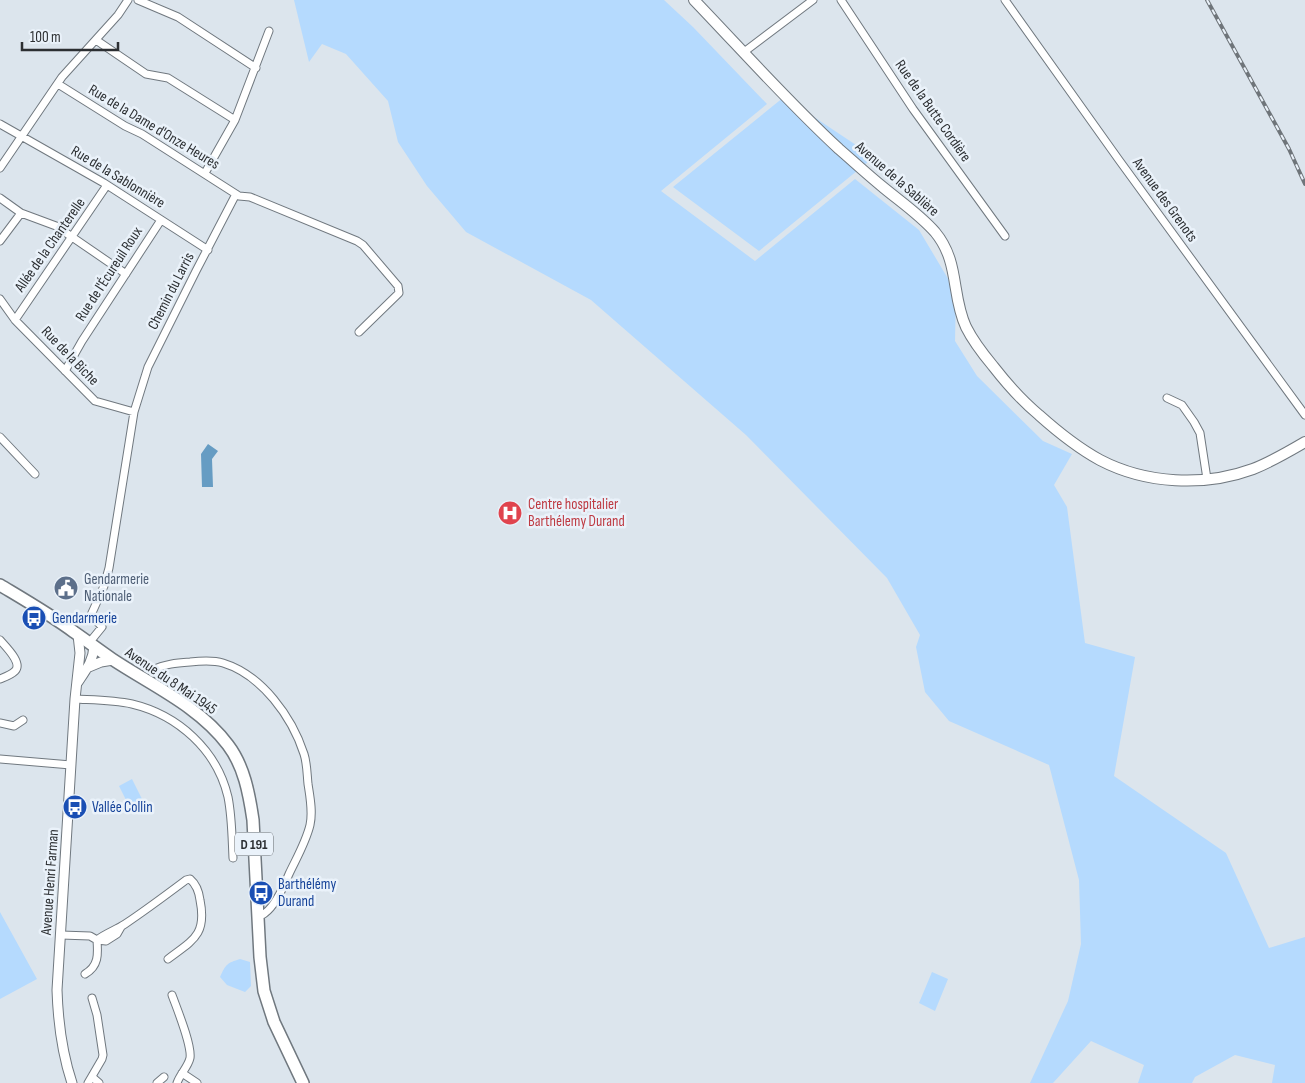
<svg xmlns="http://www.w3.org/2000/svg" width="1305" height="1083" font-family="'Sofia Sans Condensed',sans-serif">
<style>
.green{fill:#b5dafe}
.water{fill:#669cc3}
.lines{fill:none;stroke-linecap:round;stroke-linejoin:round}
.minor-casing{stroke:#70787f;stroke-width:9}
.tertiary-casing{stroke:#70787f;stroke-width:11}
.secondary-casing{stroke:#70787f;stroke-width:12}
.primary-casing{stroke:#70787f;stroke-width:14}
.minor{stroke:#fff;stroke-width:7}
.tertiary{stroke:#fff;stroke-width:9}
.secondary{stroke:#fff;stroke-width:10}
.primary{stroke:#fff;stroke-width:11}
.rail-casing{stroke:#6f757a;stroke-width:4}
.rail{stroke:#eaf2fa;stroke-width:2;stroke-dasharray:5.5;stroke-linecap:butt}
.labels{text-anchor:middle;dominant-baseline:central;stroke-width:5;stroke-linejoin:round;paint-order:stroke}
.shield{fill:#eaf2fa;stroke:#656a6e;stroke-width:1}
.shield-label{font-size:14px;font-weight:bold;fill:#2c2f32}
.street-label{font-size:15px;fill:#2c2f32;stroke:#eaf2fa}
.health-label{font-size:15px;fill:#be3a42;stroke:#eaf2fa;text-anchor:start}
.service-label{font-size:15px;fill:#4e5e75;stroke:#eaf2fa;text-anchor:start}
.transit-label{font-size:15px;fill:#164399;stroke:#eaf2fa;text-anchor:start}
</style>
<rect width="100%" height="100%" fill="#dce5ed"/>
<!-- green -->
<path class="green" d="M 294,0 L 664,0 L 693,27 L 767,104 L 661,191 L 755,261 L 855,179 L 919,230 L 956,292 L 955,341 L 977,376 L 1043,441 L 1072,454 L 1054,485 L 1067,507 L 1085,643 L 1135,657 L 1114,776 L 1226,853 L 1269,948 L 1305,937 L 1305,1083 L 1272,1083 L 1275,1065 L 1235,1055 L 1195,1077 L 1192,1083 L 1138,1083 L 1144,1065 L 1091,1041 L 1053,1083 L 1030,1083 L 1068,1001 L 1081,944 L 1079,880 L 1049,765 L 949,721 L 925,692 L 916,647 L 920,635 L 887,578 L 746,435 L 591,300 L 466,232 L 427,186 L 398,142 L 388,101 L 346,54 L 322,44 L 309,62 Z
M 784,97 L 874,157 L 759,251 L 673,187 Z
M 132,779 L 143,801 L 130,808 L 119,786 Z
M 0,912 L 37,979 L 0,999 Z
M 240,959 L 250,962 L 251,986 L 245,992 L 227,985 L 220,977 C 226,964 227,963 240,959 Z
M 932,972 L 948,979 L 935,1011 L 919,1003 Z"/>
<!-- water -->
<path class="water" d="M 208,444 L 218,451 L 212,459 L 213,487 L 202,487 L 201,454 Z"/>
<g class="lines">
<defs>
<path id="minor" d="M 138,0 L 178,17 L 256,68
M 841,0 L 913,109 L 1005,236
M 1005,0 L 1119,160 L 1305,415
M 96,40 L 146,74 L 168,78 L 235,120
M 744,52 L 813,0
M 58,84 L 125,126 L 142,134 L 239,196 L 250,197 L 357,241 L 363,245 L 398,286 L 399,293 L 359,332
M 0,124 L 104,183 L 208,250
M 0,168 L 62,77 L 118,15 L 128,0
M 205,173 L 235,120 L 269,31
M 0,198 L 21,213 L 56,226 L 126,274
M 0,241 L 21,213
M 0,299 L 15,320 L 95,401 L 134,412
M 15,320 L 107,185
M 65,371 L 82,341 L 161,220
M 1167,398 L 1182,405 L 1194,422 L 1200,433 L 1207,479
M 0,437 L 35,474
M 0,640 C 6,647 23,663 15,671 C 11,675 5,677 0,679
M 89,643 L 102,627 L 91,615 L 104,586 L 109,568 L 134,412 L 148,367 L 196,271 L 236,194
M 153,670 C 164,664 177,663 190,662 C 200,661 213,660 223,663 C 262,675 292,717 304,754 C 307,763 307,774 308,784 C 310,797 313,812 310,825 C 306,842 296,859 289,874 C 284,886 275,906 265,913 C 263,915 261,915 258,916
M 75,699 C 94,700 114,700 132,704 C 178,715 217,750 228,797 C 232,817 232,838 233,858
M 0,723 L 14,726 L 23,720
M 0,759 L 71,765
M 61,935 L 90,936 L 97,940 L 106,941 L 117,934 L 121,927
M 97,940 C 106,933 116,930 125,924 C 146,910 166,895 186,880 L 190,879 C 197,885 199,892 200,900 C 207,935 193,940 168,959
M 85,974 C 99,966 98,954 97,940
M 172,995 C 177,1009 192,1045 190,1058 C 188,1067 180,1074 177,1083
M 182,1073 L 197,1083
M 92,1077 L 99,1083
M 88,1083 L 102,1059 L 103,1055 L 97,1015 L 92,998
M 157,1083 L 164,1077"/>
<path id="tertiary" d="M 89,667 L 101,662 L 113,660
M 78,682 C 86,670 93,661 94,647
M 72,1083 C 62,1053 58,1021 57,990 L 75,699 L 80,653 L 78,635"/>
<path id="secondary" d="M 694,0 C 742,50 788,102 839,149 C 854,162 868,175 884,188 C 901,202 920,215 935,232 C 960,262 951,295 966,327 C 973,341 983,354 993,366 C 1007,384 1021,400 1039,415 C 1058,432 1078,448 1100,460 C 1146,484 1204,487 1253,469 C 1271,462 1288,452 1305,442"/>
<path id="primary" d="M 0,585 C 25,600 51,615 74,632 C 87,641 99,650 112,659 C 151,685 199,706 228,745 C 244,766 249,793 253,820 L 260,957 L 264,991 L 274,1022 L 303,1083"/>
</defs>
<!-- minor casing -->
<use href="#minor" class="minor-casing"/>
<!-- tertiary casing -->
<use href="#tertiary" class="tertiary-casing"/>
<!-- secondary casing -->
<use href="#secondary" class="secondary-casing"/>
<!-- primary casing -->
<use href="#primary" class="primary-casing"/>
<!-- minor -->
<use href="#minor" class="minor"/>
<!-- tertiary -->
<use href="#tertiary" class="tertiary"/>
<!-- secondary -->
<use href="#secondary" class="secondary"/>
<!-- primary -->
<use href="#primary" class="primary"/>
<defs>
<path id="rail" d="M 1207,0 L 1289,149 L 1305,184"/>
</defs>
<!-- rail casing -->
<use href="#rail" class="rail-casing"/>
<!-- rail -->
<use href="#rail" class="rail"/>
</g>
<!-- icons -->
<defs>
<symbol id="hospital-disc" viewBox="-11 -11 22 22"><circle r="9.5" fill="#e0444e" stroke="#eaf2fa"/><path d="M-5-5h3v3.5h4V-5h3V5h-3V1.5h-4V5h-3Z" fill="#fff"/></symbol>
<symbol id="civic-disc" viewBox="-11 -11 22 22"><circle r="9.5" fill="#5c6f8a" stroke="#eaf2fa"/><path d="M-.6-6.5H3V-4.5H.6V-3L4-1V1h2V6H-6V1h2V-1L-.6-3ZM-1.2 2.5V6h2.4V2.5Z" fill="#fff"/></symbol>
<symbol id="bus-disc" viewBox="-11 -11 22 22"><circle r="9.5" fill="#1a4fb4" stroke="#eaf2fa"/><path d="M-5-6H5V4H4V6H2V4H-2V6H-4V4H-5ZM-3.5-4V0h7V-4ZM-3.5 1.2v1.5H-2V1.2ZM2 1.2v1.5H3.5V1.2Z" fill="#fff"/></symbol>
</defs>
<g fill-rule="evenodd">
<use href="#hospital-disc" x="496" y="499" width="28" height="28"/>
<use href="#civic-disc" x="52" y="574" width="28" height="28"/>
<use href="#bus-disc" x="20" y="604" width="28" height="28"/>
<use href="#bus-disc" x="61" y="793" width="28" height="28"/>
<use href="#bus-disc" x="247" y="879" width="28" height="28"/>
</g>
<g class="labels">
<!-- shield labels -->
<rect class="shield" x="235" y="832.5" width="38" height="23" rx="4"/>
<g class="shield-label">
<text x="254" y="844">D 191</text>
</g>
<!-- street labels -->
<g class="street-label">
<text transform="translate(933 111) rotate(55)">Rue de la Butte Cordière</text>
<text transform="translate(154 127) rotate(31)">Rue de la Dame d'Onze Heures</text>
<text transform="translate(118 177) rotate(31)">Rue de la Sablonnière</text>
<text transform="translate(897 179) rotate(41)">Avenue de la Sablière</text>
<text transform="translate(1165 200) rotate(54)">Avenue des Grenots</text>
<text transform="translate(50 245) rotate(-55)">Allée de la Chanterelle</text>
<text transform="translate(109 274) rotate(-57)">Rue de l'Écureuil Roux</text>
<text transform="translate(171 291) rotate(-63)">Chemin du Larris</text>
<text transform="translate(70 356) rotate(46)">Rue de la Biche</text>
<text transform="translate(171 681) rotate(34)">Avenue du 8 Mai 1945</text>
<text transform="translate(50 882) rotate(-86)">Avenue Henri Farman</text>
</g>
<!-- health labels -->
<g class="health-label">
<text x="528" y="504">Centre hospitalier<tspan x="528" dy="17">Barthélemy Durand</tspan></text>
</g>
<!-- service labels -->
<g class="service-label">
<text x="84" y="579">Gendarmerie<tspan x="84" dy="17">Nationale</tspan></text>
</g>
<!-- transit labels -->
<g class="transit-label">
<text x="52" y="618">Gendarmerie</text>
<text x="92" y="807">Vallée Collin</text>
<text x="278" y="884">Barthélémy<tspan x="278" dy="17">Durand</tspan></text>
</g>
</g>
<!-- scale -->
<path d="M22 42v8h96v-8" fill="none" stroke="#2c2f32" stroke-width="2.5"/>
<text x="30" y="42" font-size="15" fill="#2c2f32" stroke="#eaf2fa" stroke-width="4" paint-order="stroke">100 m</text>
</svg>
